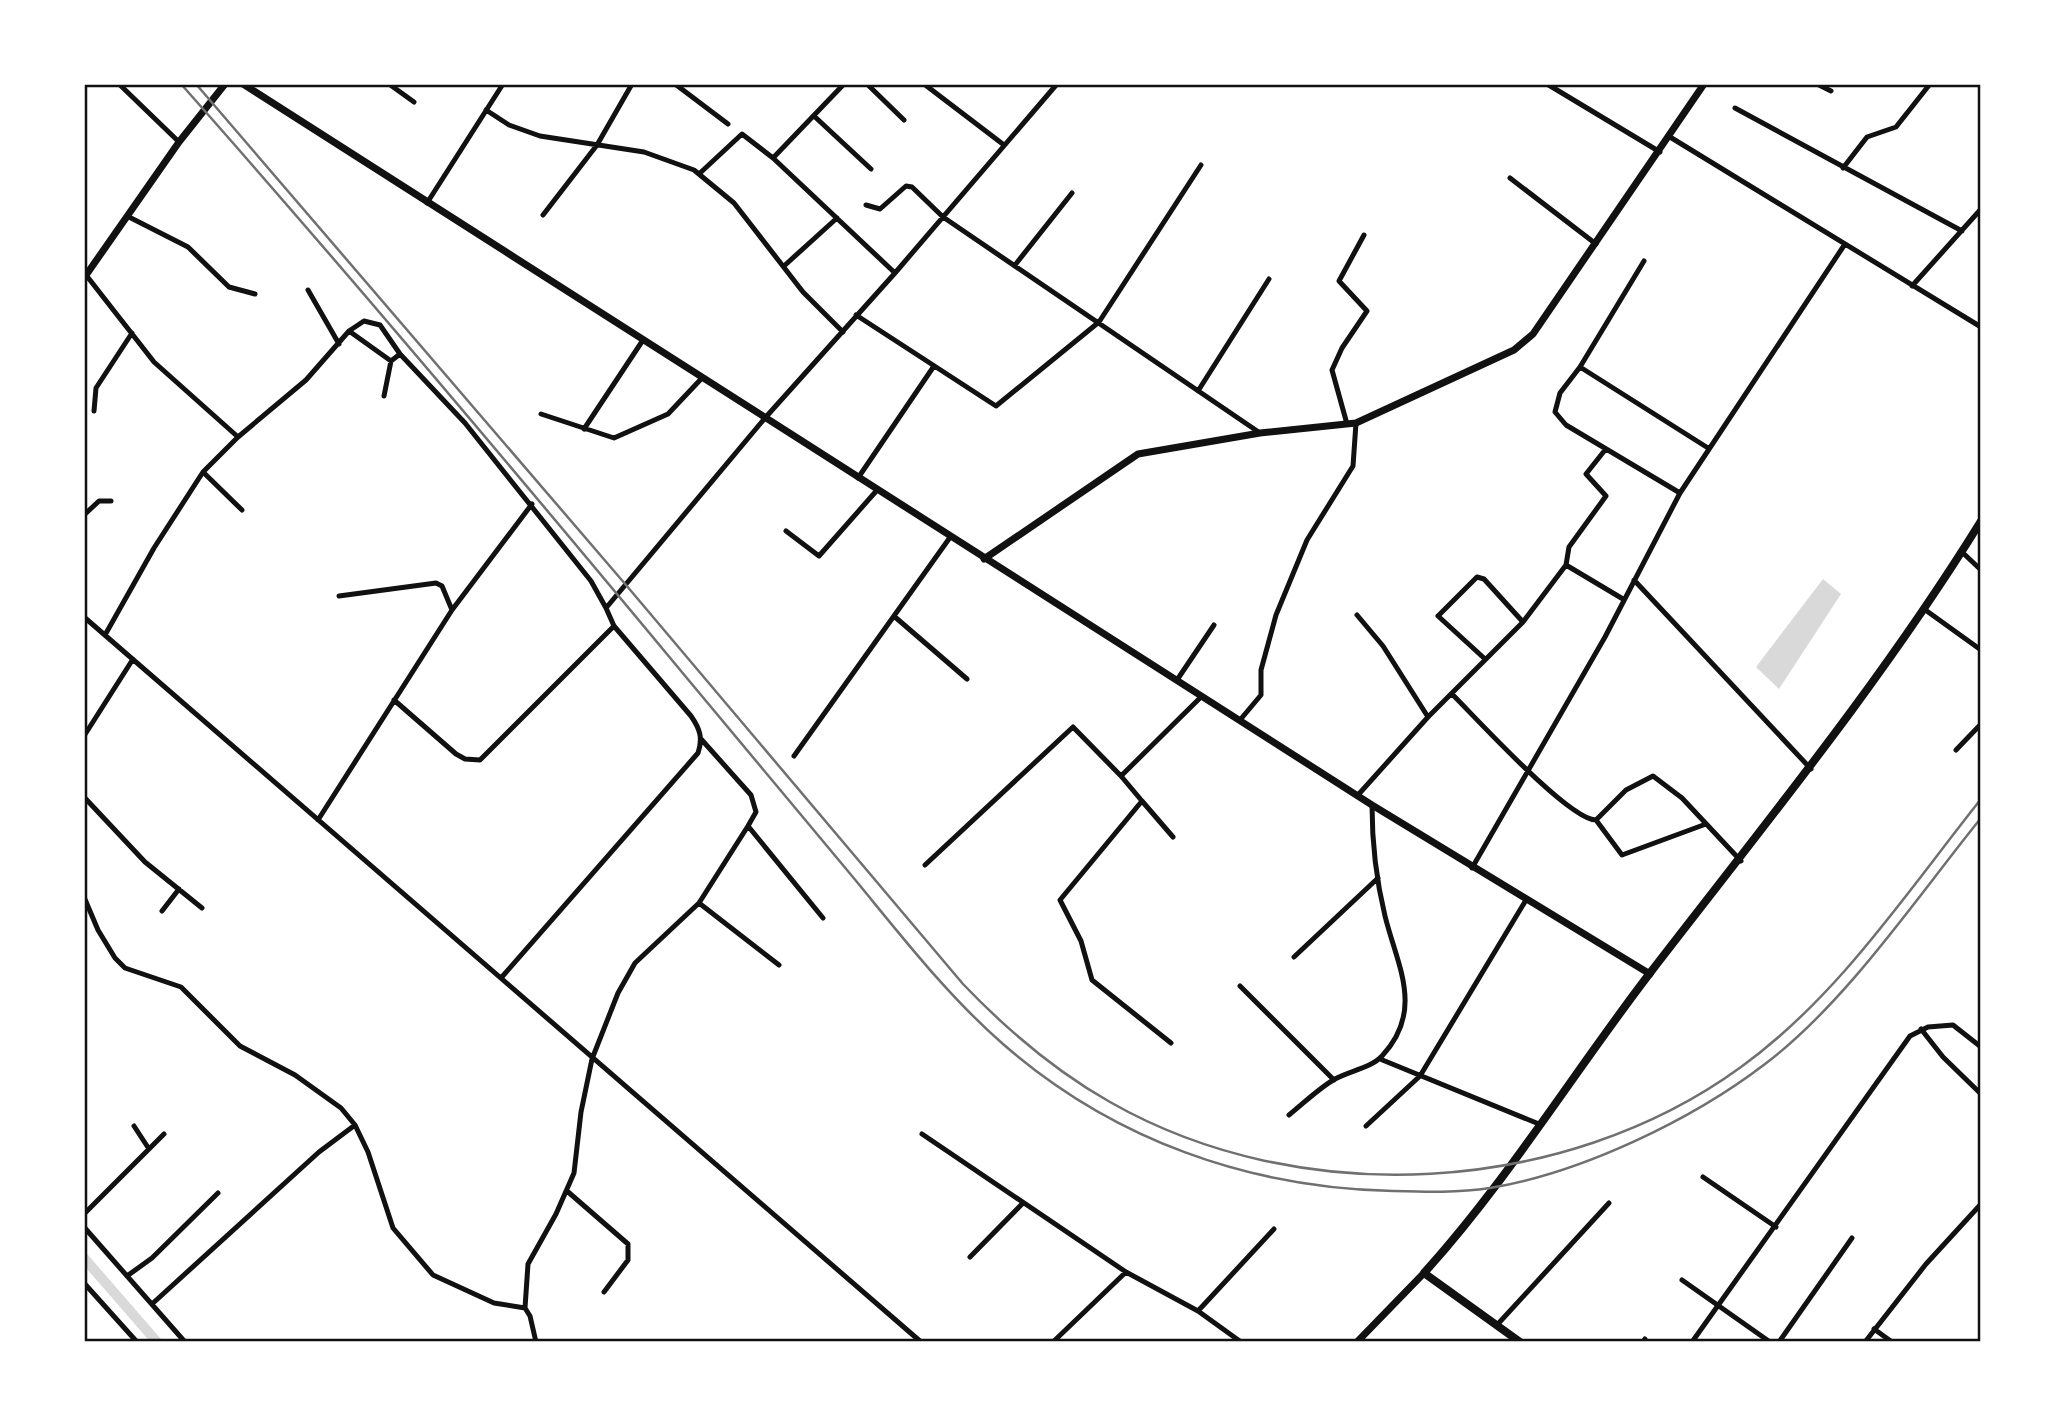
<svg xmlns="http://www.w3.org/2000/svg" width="2065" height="1426" font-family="'Sofia Sans Condensed',sans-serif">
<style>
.water{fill:#d9d9d9}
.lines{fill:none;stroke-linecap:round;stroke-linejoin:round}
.canal{stroke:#d9d9d9;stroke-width:10}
.minor{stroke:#111;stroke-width:5}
.tertiary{stroke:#111;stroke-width:7}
.secondary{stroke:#111;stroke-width:8}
.rail{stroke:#707070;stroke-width:2.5}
.neatline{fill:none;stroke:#111;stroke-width:2.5}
</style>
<rect width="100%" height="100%" fill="#fff"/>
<!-- water -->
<path class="water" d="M 1823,579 L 1841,594 L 1779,689 L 1756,667 Z"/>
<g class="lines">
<!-- canal -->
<path class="canal" d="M 84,1258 L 157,1342"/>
<!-- minor -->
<path class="minor" d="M 119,84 L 179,142
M 389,84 L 414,102
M 675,84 L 728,124
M 867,84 L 904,120
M 924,84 L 1004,145
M 1547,84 L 1660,152
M 1817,84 L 1831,91
M 1735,108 L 1962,231
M 486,110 L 509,125 L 540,136 L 644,152 L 694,170 L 734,203 L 803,292 L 843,332
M 814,116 L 871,169
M 1670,137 L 1981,327
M 773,158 L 844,84
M 1843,168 L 1867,137 L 1896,127 L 1930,84
M 699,174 L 742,134 L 773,158 L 895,273
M 1510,178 L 1596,244
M 427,203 L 503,84
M 866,205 L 880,209 L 906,186 L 912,187 L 943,217 L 1260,433
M 543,215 L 597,145 L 632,84
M 129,217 L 188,247 L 229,287 L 255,294
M 1644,261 L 1580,367 L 1560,393 L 1555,412 L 1566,425 L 1680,493
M 1015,265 L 1072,193
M 784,266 L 837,218
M 86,275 L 154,362 L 238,437
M 1912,286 L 1981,209
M 308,290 L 339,344
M 856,315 L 996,406 L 1099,322 L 1201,165
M 400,354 L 391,361 L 349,331 L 364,321 L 380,325 L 400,354 L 465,423 L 591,581 L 606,608
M 1580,367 L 1708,448
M 1198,391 L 1269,279
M 384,396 L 391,361
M 94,411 L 96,388 L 132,333
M 541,414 L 614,438 L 668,414 L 702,378
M 1347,424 L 1332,370 L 1342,348 L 1367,311 L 1339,281 L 1364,235
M 584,429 L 643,340
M 203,472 L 242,510
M 858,478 L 934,366
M 84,515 L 99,501 L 111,501
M 786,531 L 819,556 L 878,489
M 1962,552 L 1981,570
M 1566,565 L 1569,547 L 1606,496 L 1586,474 L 1605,450
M 1634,580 L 1811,769
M 339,596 L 436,583 L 442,586 L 452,610
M 1924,609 L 1981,650
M 1357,615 L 1383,646 L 1428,717
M 84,617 L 921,1342
M 895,617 L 967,679
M 105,635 L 154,548 L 203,472 L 238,437 L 306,380 L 349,331
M 1485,659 L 1438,616 L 1477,577 L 1484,579 L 1523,622
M 1177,680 L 1214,625
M 1452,694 C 1476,718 1569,820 1596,820 L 1626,790 L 1653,776 L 1682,798 L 1741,861
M 394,700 L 456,754 L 465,759 L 480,760 L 614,626 L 606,608 L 765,418 L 895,273 L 1057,84
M 1240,720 L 1261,695 L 1261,670 L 1276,615 L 1307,540 L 1353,466 L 1356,423
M 84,736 L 133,659
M 701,739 L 751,795 L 756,812 L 748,826
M 1956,750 L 1981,724
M 794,756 L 951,536
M 1121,776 L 1142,801 L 1060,900 L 1081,941 L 1092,980 L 1171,1043
M 1358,795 L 1428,717 L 1523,622 L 1566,565 L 1623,599
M 84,797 L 145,862 L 202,908
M 1142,801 L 1173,837
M 318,820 L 452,610 L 532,504
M 1596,820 L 1622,855 L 1706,824
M 925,865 L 1073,727 L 1121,776 L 1202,696
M 1472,868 L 1605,637 L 1680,493 L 1845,244
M 84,897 L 98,930 L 115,958 L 125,968 L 181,987 L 240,1046 L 295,1075 L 341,1108 L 355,1125 L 368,1152 L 393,1228 L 433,1275 L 494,1303 L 525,1308
M 699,903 L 779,965
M 162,911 L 179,889
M 1294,957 L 1378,878
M 501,978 L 698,753 C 703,738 700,729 691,716 L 614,626
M 1240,986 L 1334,1080
M 1921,1029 L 1943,1057 L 1981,1094
M 1380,1059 L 1539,1124
M 1289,1115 C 1304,1103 1319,1088 1335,1079 C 1349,1071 1371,1068 1382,1056 C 1425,1010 1397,965 1385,916 C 1376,879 1372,843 1372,805
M 134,1126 L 149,1149
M 1366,1126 L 1420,1076 L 1526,900
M 922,1134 L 1126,1272 L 1198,1311 L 1241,1342
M 1703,1177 L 1776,1227
M 567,1191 L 628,1244 L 628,1260 L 604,1292
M 84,1214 L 164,1134
M 84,1227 L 185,1342
M 970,1257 L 1023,1203
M 127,1276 L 152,1258 L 218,1193
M 1682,1280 L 1770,1342
M 84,1283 L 137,1342
M 152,1304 L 319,1152 L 355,1125
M 1198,1311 L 1274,1229
M 1497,1325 L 1609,1203
M 1874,1329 L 1892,1342
M 536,1342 L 530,1316 L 525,1308 L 528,1264 L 556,1214 L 574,1173 L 581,1112 L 592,1059 L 618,993 L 635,963 L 699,903 L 748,826 L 823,918
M 1053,1342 L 1126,1272
M 1643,1342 L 1645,1339
M 1692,1342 L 1910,1036 L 1928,1027 L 1953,1025 L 1981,1047
M 1779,1342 L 1852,1238
M 1865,1342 L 1926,1264 L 1981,1204"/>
<!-- tertiary -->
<path class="tertiary" d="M 243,84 L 1372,805 L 1650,974
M 84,278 L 179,142 L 225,84
M 984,559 L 1138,454 L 1260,433 L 1356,423 L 1514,350 L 1533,334 L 1704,84
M 1357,1342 L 1424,1273"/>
<!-- secondary -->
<path class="secondary" d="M 1520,1342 L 1424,1273 C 1508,1180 1574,1072 1650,973 C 1764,825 1882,681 1981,521"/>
<!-- rail -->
<path class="rail" d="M 181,84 C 353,278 520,477 686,677 C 743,745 800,814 857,882 C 903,938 948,996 1003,1044 C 1113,1140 1249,1188 1393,1191 C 1426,1192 1458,1193 1490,1188 C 1581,1173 1692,1120 1765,1064 C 1846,1003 1917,897 1981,818
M 196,84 L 626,585 L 963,984 C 1007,1030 1055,1071 1110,1102 C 1301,1211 1564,1196 1741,1067 C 1838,997 1907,892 1981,799"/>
</g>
<!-- border -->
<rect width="2065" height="1426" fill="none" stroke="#ffffff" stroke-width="172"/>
<rect x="86" y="86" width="1893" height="1254" class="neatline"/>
</svg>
